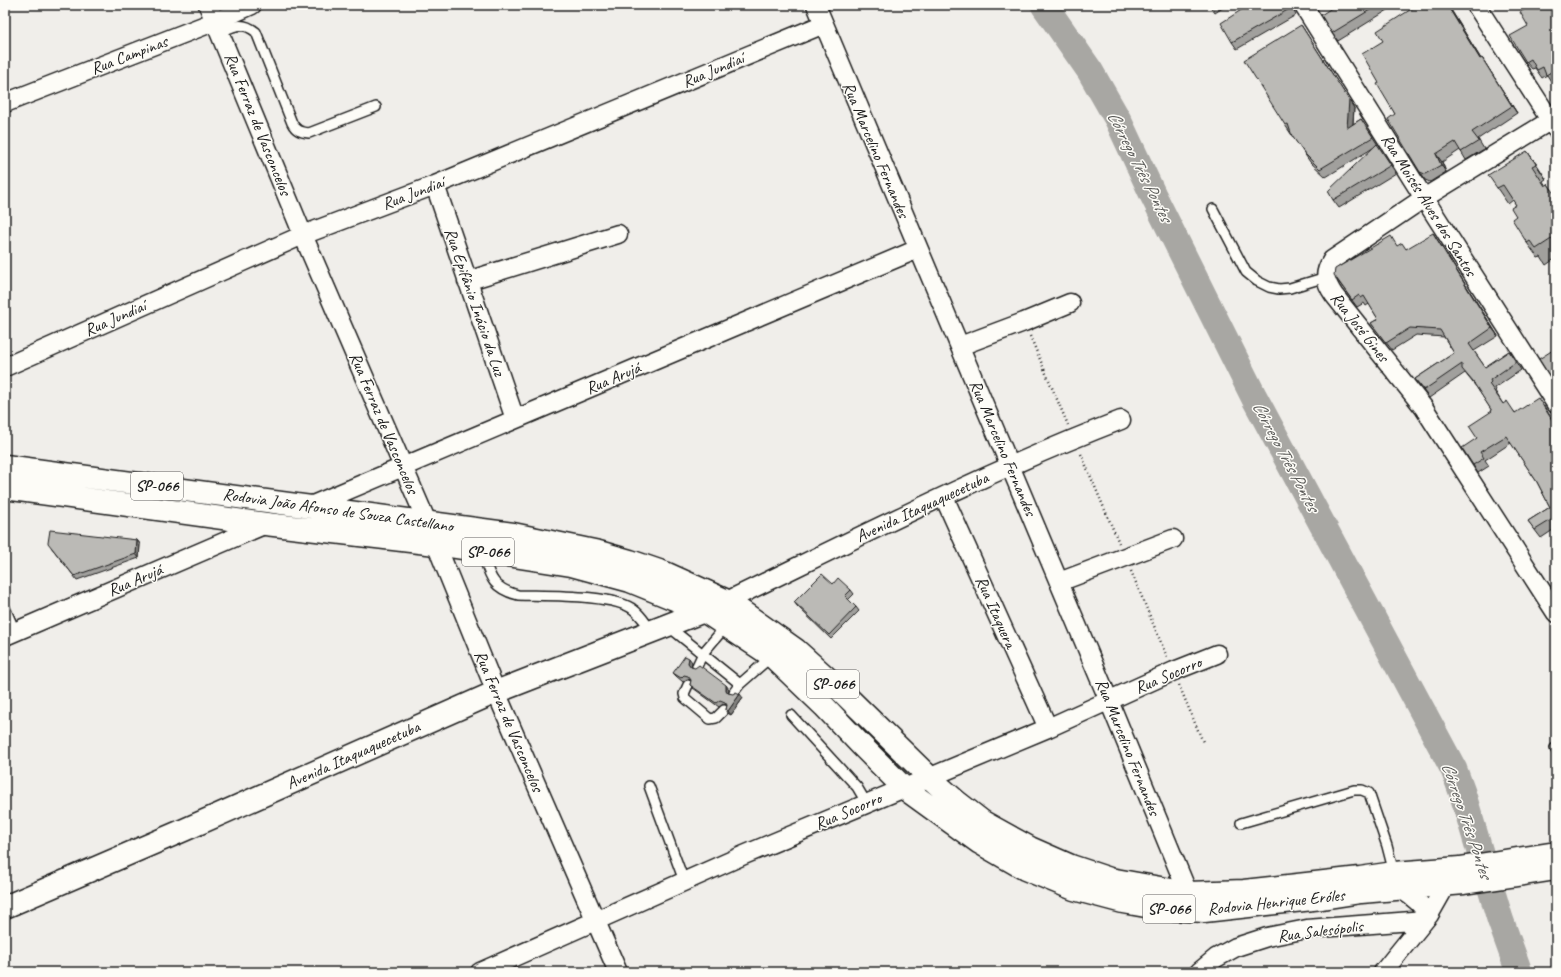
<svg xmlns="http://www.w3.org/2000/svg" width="1561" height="977" font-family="Caveat,sans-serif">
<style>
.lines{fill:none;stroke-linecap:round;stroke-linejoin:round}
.river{stroke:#a8a7a3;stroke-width:27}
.lane-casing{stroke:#1c1c1c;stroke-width:12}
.street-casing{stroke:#1c1c1c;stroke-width:21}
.secondary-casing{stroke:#1c1c1c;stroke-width:25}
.primary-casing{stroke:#1c1c1c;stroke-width:25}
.path{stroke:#1c1c1c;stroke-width:2.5;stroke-dasharray:1 3;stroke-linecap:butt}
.lane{stroke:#fdfcf7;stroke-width:9}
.street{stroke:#fdfcf7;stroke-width:18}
.secondary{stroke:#fdfcf7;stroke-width:22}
.primary{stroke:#fdfcf7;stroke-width:22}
.wall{fill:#a1a09d;stroke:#1c1c1c}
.shaded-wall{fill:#83827f;stroke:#1c1c1c}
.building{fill:#bbbab6;stroke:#1c1c1c}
.labels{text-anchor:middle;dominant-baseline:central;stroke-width:3;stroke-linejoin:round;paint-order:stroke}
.shield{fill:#fdfcf7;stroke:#605f5e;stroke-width:1}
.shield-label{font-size:16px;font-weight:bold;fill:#1c1c1c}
.street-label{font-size:17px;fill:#1c1c1c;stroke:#fdfcf7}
.water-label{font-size:18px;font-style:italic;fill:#5b5b59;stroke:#fdfcf7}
</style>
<rect width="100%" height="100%" fill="#f0eeea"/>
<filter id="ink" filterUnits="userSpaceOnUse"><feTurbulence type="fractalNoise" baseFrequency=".025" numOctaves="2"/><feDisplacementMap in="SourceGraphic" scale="8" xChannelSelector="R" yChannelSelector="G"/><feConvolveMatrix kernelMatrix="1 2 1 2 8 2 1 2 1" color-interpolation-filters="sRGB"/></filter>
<g filter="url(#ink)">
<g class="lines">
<!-- river -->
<path class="river" d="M 1044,5 L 1090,71 L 1118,120 L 1153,195 L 1254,397 L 1454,770 L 1462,792 L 1500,919 L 1519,972"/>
<defs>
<path id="lane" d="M 220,32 C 235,26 242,21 256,32 L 292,123 C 296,131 301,132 309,133 L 376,107
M 1213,209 L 1246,272 L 1257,281 L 1269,287 L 1279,289 L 1290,288 L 1326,277
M 482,552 C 490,576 491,588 518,595 C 544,596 615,594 634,610 C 641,615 646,624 652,631
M 5,608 L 15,631
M 668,626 L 740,684
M 697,666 L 703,653 L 726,626
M 688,685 L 684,694 L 685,698 L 710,719 L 716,718 L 724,710
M 734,692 L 740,684 L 772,656
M 791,715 L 857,787 L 867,804
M 1555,748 L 1556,750
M 649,786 L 684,881
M 1241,823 L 1354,790 L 1362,790 L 1369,793 L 1387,846 L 1394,873"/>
<path id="street" d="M 208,5 L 303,235 L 427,522 L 496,692 L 618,972
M 816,5 L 1109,701 L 1188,893
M 1303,5 L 1424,198 L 1556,404
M 1476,5 L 1556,129
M 5,103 L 216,21 L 252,5
M 1556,117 L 1424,198 L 1332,260 C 1323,274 1325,282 1334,295 L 1424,408 L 1556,613
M 435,185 L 515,419
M 467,281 L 618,234
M 960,346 L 1024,322 L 1070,303
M 5,367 L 303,235 L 435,185 L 824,24
M 944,497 L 1048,728
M 308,507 L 918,249
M 1059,582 L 1173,539
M 727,601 C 857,538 986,472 1121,420
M 5,636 L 266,524
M 1402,890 C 1413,897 1422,904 1429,915
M 480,972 L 744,855 L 1048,728 L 1174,671 L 1217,654
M 1199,972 L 1216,958 L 1236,947 L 1267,937 L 1307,929 L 1425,920
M 1383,972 L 1429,915 L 1446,885"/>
<path id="secondary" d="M 5,907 L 184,830 L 496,692 L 704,611"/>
<path id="primary" d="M 5,466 L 513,534 L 599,552 L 630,561 L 665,573 L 727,601 L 796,650 L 838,688 L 930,778 L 956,801 L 983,822 L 1030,848 L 1071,866 L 1110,879 L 1188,893 L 1244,891 L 1360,878 L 1394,873 L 1460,868 L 1556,853
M 5,488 L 266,524 L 436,544 L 507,555 L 571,565 L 630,581 L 704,611 L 772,656 L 824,706 L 861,745 L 904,788 L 980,843 L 1025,869 L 1074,889 L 1123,902 L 1157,908 L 1204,911 L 1322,898 L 1361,892 L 1464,883 L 1556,869"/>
</defs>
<!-- lane casing -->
<use href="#lane" class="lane-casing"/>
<!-- street casing -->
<use href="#street" class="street-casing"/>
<!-- secondary casing -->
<use href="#secondary" class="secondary-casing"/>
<!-- primary casing -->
<use href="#primary" class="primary-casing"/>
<!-- path -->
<path class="path" d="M 1030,336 L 1068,425
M 1081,454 L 1119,543
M 1131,571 L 1167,657
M 1179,685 L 1203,742"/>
<!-- lane -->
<use href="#lane" class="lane"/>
<!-- street -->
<use href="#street" class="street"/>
<!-- secondary -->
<use href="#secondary" class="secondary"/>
<!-- primary -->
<use href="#primary" class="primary"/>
</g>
<!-- wall -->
<path class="wall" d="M 1209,5 L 1227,5 L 1215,13 Z
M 1290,5 L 1296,15 L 1237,49 L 1232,42 Z
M 1334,5 L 1396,5 L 1338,41 L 1332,33 L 1336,5 Z
M 1416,5 L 1448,5 L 1481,59 L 1482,58 L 1487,66 L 1517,113 L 1478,139 L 1484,149 L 1466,160 L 1460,150 L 1442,162 L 1446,172 L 1430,182 L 1425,180 L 1420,172 L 1395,114 L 1379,83 L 1383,41 L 1416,6 Z
M 1556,5 L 1556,82 L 1555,81 L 1552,83 L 1547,75 L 1542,78 L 1535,68 L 1532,69 L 1526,62 L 1528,26 Z
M 1301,25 L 1354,108 L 1353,124 L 1361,119 L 1378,145 L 1377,145 L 1396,173 L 1339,208 L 1333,200 L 1373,148 L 1326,177 L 1310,162 L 1285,125 Z
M 1527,151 L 1546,179 L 1543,181 L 1546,186 L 1548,184 L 1556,195 L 1556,258 L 1546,265 L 1541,257 L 1538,258 L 1527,243 L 1516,216 L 1516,205 L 1513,200 L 1508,204 L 1497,188 Z
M 1438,241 L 1498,336 L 1474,351 L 1485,367 L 1509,351 L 1521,370 L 1495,388 L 1496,390 L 1495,391 L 1503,404 L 1516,413 L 1544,406 L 1556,425 L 1556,528 L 1541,538 L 1528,521 L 1550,507 L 1537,482 L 1511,443 L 1485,460 L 1489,466 L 1478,473 L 1473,465 L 1477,438 L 1492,411 L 1477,388 L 1465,373 L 1429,398 L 1415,379 L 1454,353 L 1444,337 L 1416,335 L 1392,350 L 1371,323 L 1378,319 L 1369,304 L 1366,306 L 1364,303 L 1357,307 L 1335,277 L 1406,249 Z
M 1556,348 L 1556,385 L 1551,378 Z
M 137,540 L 140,544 L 139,558 L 77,580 L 51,547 Z
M 833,584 L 851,590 L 854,594 L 848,600 L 856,607 L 859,611 L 831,639 L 797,606 L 794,602 Z
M 692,662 L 691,667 L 729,689 L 728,693 L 743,698 L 731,715 L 729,714 L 726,710 L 727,705 L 723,704 L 719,707 L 693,688 L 690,685 L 691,680 L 687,679 L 683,682 L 676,676 L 673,673 Z"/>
<!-- shaded-wall -->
<path class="shaded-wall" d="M 1447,5 L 1448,5 L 1486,67 L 1480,59 Z
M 1301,25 L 1354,108 L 1352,136 L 1347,128 Z
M 1482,58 L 1487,66 L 1517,113 L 1512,106 Z
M 1527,151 L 1538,166 L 1546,179 L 1536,164 Z
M 1436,154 L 1442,162 L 1446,172 L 1441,165 Z
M 1433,233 L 1438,241 L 1498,336 L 1492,328 Z
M 137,540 L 140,544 L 139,558 L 136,554 Z
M 689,658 L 692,662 L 691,667 L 688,663 Z
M 726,685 L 729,689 L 728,694 L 726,690 Z
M 740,694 L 743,698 L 731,715 L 728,711 Z"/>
<!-- building -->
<path class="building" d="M 1249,5 L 1289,5 L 1291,8 L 1232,42 L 1221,23 Z
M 1336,5 L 1378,5 L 1332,33 L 1321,15 Z
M 1416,5 L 1447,5 L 1480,59 L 1482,58 L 1512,106 L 1472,132 L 1479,141 L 1461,152 L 1455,142 L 1436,154 L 1441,165 L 1425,174 L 1420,172 L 1388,119 L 1395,114 L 1377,84 L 1379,83 L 1362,54 L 1383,41 L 1377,31 L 1416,6 Z
M 1532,5 L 1556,5 L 1556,81 L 1555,81 L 1551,72 L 1546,75 L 1543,67 L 1537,70 L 1531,59 L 1526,62 L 1510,36 L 1528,26 L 1520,12 Z
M 1301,25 L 1349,100 L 1347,128 L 1361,119 L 1373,137 L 1320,169 L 1305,154 L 1292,136 L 1288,124 L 1285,125 L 1244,60 Z
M 1377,144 L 1391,165 L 1333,200 L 1328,191 Z
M 1527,151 L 1536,164 L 1532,166 L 1545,186 L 1548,184 L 1556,196 L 1556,236 L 1536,249 L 1530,241 L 1527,243 L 1512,219 L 1516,216 L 1511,208 L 1516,205 L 1503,185 L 1497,188 L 1488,175 Z
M 1433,233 L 1492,328 L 1469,344 L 1485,367 L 1509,351 L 1516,362 L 1490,380 L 1491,382 L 1489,384 L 1503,404 L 1507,401 L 1515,413 L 1538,398 L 1556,426 L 1556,517 L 1535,530 L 1528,521 L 1550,507 L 1537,482 L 1506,436 L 1480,452 L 1484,458 L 1473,465 L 1462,448 L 1477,438 L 1469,426 L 1492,411 L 1473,382 L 1462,369 L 1462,364 L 1424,390 L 1415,379 L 1454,353 L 1440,330 L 1410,328 L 1386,343 L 1371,323 L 1378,319 L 1364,296 L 1361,298 L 1359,295 L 1352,300 L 1334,275 L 1335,269 L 1391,236 L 1397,246 L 1402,243 L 1406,249 Z
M 1556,348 L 1556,375 L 1551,378 L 1539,359 Z
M 50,530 L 137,540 L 136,554 L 74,576 L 48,543 Z
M 822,574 L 833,584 L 838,578 L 851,590 L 845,596 L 856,607 L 829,635 L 794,602 Z
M 1556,585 L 1556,594 L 1552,588 Z
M 685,656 L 689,658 L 688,663 L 691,667 L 695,668 L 699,665 L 726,685 L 726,690 L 728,693 L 733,694 L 736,692 L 740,694 L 728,711 L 726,710 L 727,705 L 725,702 L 720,700 L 716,703 L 690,685 L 691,680 L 688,676 L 684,675 L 681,678 L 673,673 Z"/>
</g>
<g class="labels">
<!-- shield labels -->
<g class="shield">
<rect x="131" y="472" width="52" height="28" rx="3"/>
<rect x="462" y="538" width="52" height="28" rx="3"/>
<rect x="807" y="670" width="52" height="28" rx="3"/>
<rect x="1143" y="895" width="52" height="28" rx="3"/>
</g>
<g class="shield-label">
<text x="157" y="486">SP-066</text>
<text x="488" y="552">SP-066</text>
<text x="833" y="684">SP-066</text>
<text x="1169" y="909">SP-066</text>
</g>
<!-- street labels -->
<g class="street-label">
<text transform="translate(129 55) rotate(-21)">Rua Campinas</text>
<text transform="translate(713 70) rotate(-23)">Rua Jundiaí</text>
<text transform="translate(258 124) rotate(68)">Rua Ferraz de Vasconcelos</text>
<text transform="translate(876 150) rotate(67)">Rua Marcelino Fernandes</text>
<text transform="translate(413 193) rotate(-21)">Rua Jundiaí</text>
<text transform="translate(1429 205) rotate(58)">Rua Moisés Alves dos Santos</text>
<text transform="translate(475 302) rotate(71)">Rua Epifânio Inácio da Luz</text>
<text transform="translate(115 318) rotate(-24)">Rua Jundiaí</text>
<text transform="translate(1360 327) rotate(52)">Rua José Gines</text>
<text transform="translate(613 378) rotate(-23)">Rua Arujá</text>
<text transform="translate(384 423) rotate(67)">Rua Ferraz de Vasconcelos</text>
<text transform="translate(1003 448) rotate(67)">Rua Marcelino Fernandes</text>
<text transform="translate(922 507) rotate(-25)">Avenida Itaquaquecetuba</text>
<text transform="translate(338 510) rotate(8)">Rodovia João Afonso de Souza Castellano</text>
<text transform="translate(135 580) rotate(-23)">Rua Arujá</text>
<text transform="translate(996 612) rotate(66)">Rua Itaquera</text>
<text transform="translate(1168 675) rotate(-23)">Rua Socorro</text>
<text transform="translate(509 721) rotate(67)">Rua Ferraz de Vasconcelos</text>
<text transform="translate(1128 747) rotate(68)">Rua Marcelino Fernandes</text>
<text transform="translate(353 755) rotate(-24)">Avenida Itaquaquecetuba</text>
<text transform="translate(848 811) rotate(-23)">Rua Socorro</text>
<text transform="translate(1276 902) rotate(-6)">Rodovia Henrique Eróles</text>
<text transform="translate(1320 931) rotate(-7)">Rua Salesópolis</text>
</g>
<!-- water labels -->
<g class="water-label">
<text transform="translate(1140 166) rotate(63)">Córrego Três Pontes</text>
<text transform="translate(1286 456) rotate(62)">Córrego Três Pontes</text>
<text transform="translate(1467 820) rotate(71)">Córrego Três Pontes</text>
</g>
</g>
<!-- margin -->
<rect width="1561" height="977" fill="none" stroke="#fdfcf7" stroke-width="20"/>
<rect x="10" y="10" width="1541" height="957" fill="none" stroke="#1c1c1c" stroke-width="1.5" filter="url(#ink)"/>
</svg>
